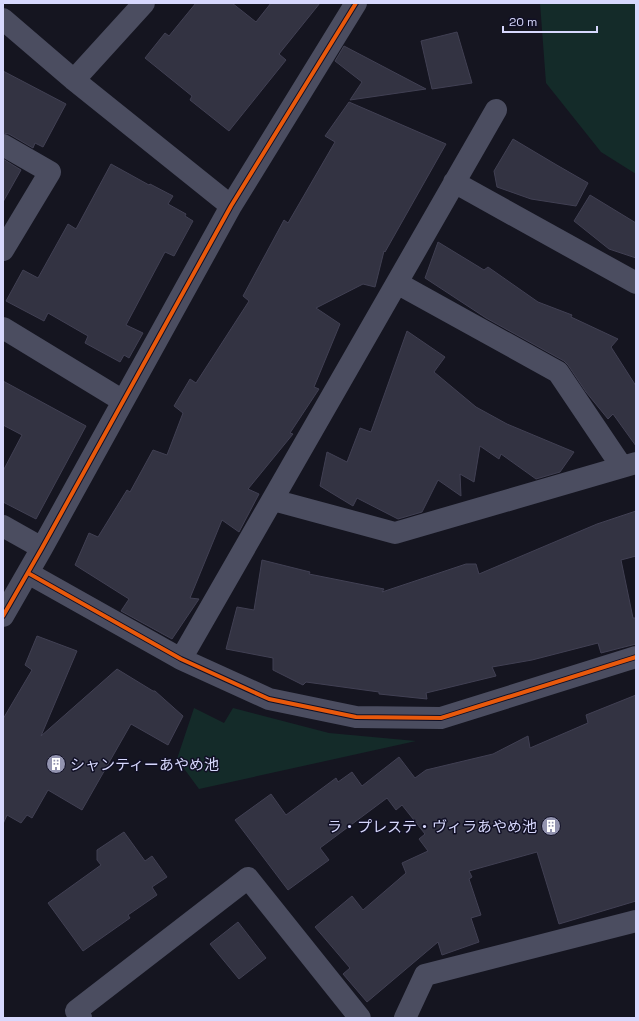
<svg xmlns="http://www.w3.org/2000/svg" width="639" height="1021" font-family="'Space Grotesk','Noto Sans JP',sans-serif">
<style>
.green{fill:#142b29}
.building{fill:#333342;stroke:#414053}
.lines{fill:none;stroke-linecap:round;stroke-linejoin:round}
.minor{stroke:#4b4d60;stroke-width:22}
.cycleway-casing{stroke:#111025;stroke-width:6}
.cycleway{stroke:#e8590c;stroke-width:4}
.labels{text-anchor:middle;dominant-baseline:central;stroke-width:3;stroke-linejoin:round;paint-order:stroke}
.poi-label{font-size:15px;fill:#d7d8fd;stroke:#111025;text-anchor:start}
</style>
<rect width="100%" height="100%" fill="#151520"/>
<!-- green -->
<path class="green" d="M 540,3 L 636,3 L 636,174 L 601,152 L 546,83 Z
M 194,708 L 224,723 L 233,708 L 329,733 L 416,741 L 199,789 L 177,759 Z"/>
<!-- building -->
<path class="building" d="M 196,3 L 232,3 L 256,22 L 271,3 L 320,3 L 279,54 L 286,60 L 229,131 L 190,100 L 192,96 L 145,58 L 165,33 L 169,36 Z
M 457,32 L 472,83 L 432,89 L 421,41 Z
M 344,46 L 426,89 L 350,100 L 362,82 L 335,61 Z
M 3,71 L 66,104 L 43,147 L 35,143 L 33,148 L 9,134 L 3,133 Z
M 349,102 L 446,144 L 385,252 L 384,251 L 375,287 L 363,284 L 316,308 L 340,324 L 314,387 L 319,389 L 290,433 L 293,434 L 248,489 L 259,494 L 239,532 L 222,520 L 190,598 L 199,599 L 172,639 L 121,611 L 129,599 L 75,565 L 89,533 L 98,537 L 127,490 L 130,492 L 153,450 L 167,455 L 183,413 L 174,406 L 190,379 L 196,383 L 249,301 L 243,296 L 284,220 L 288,223 L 335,142 L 325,136 Z
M 513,139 L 555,164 L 588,183 L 576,206 L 531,199 L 497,187 L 494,171 Z
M 3,159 L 21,170 L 3,202 Z
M 111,164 L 149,185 L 150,184 L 173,196 L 168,204 L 186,214 L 185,216 L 193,221 L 174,256 L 165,252 L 126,325 L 143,333 L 129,358 L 124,355 L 120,362 L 85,343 L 88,336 L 48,313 L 44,321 L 6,301 L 23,270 L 38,278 L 68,224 L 76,229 Z
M 590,195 L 636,223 L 636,258 L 609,249 L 574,221 Z
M 438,242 L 484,270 L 488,267 L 538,302 L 572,315 L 571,317 L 618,339 L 611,347 L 636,386 L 636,446 L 613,414 L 608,419 L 586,392 L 568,365 L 564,361 L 486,318 L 425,278 Z
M 407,331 L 445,357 L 434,372 L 476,407 L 507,424 L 574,452 L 560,472 L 536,479 L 501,454 L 499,459 L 480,446 L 474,482 L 460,474 L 461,496 L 438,480 L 422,512 L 398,519 L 357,498 L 353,506 L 320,486 L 327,452 L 347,462 L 360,428 L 371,432 Z
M 3,381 L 86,426 L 36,519 L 3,502 L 3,471 L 22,435 L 3,425 Z
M 636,511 L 636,556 L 621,560 L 633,618 L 636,618 L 636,644 L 601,653 L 598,643 L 532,660 L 492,667 L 496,676 L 426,693 L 427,699 L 379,694 L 379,692 L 306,682 L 303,685 L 273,670 L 273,658 L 226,649 L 237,607 L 254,610 L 262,560 L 310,572 L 309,574 L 384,589 L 382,592 L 466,564 L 476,564 L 479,574 L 597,524 Z
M 37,636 L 77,651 L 41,736 L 117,669 L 153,691 L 155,691 L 183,716 L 168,745 L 131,724 L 82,810 L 48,790 L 32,818 L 27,815 L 21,823 L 7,815 L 3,824 L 3,719 L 32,670 L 25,665 Z
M 636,695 L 636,901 L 559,924 L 537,852 L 469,871 L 472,877 L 469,879 L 481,915 L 471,918 L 479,942 L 442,955 L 438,942 L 367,1002 L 343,974 L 350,968 L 315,927 L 352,896 L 363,910 L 406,873 L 402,863 L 428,851 L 419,839 L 425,834 L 402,805 L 396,810 L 387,798 L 320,848 L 329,860 L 288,890 L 235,820 L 271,794 L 286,815 L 336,778 L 338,782 L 352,772 L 362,786 L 399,757 L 415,778 L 426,770 L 493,754 L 528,736 L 530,748 L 588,723 L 586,715 Z
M 124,832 L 145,861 L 152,856 L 167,877 L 152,887 L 157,895 L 128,915 L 130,918 L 83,951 L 48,903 L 101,865 L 97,860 L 97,850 Z
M 238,922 L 266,958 L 239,979 L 210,944 Z"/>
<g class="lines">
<!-- minor -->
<path class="minor" d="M 3,19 L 74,80 L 231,206
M 74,80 L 144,3
M 3,145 L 50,172 L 3,250
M 454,182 L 636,283
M 397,283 L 558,372 L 622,467
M 3,328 L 123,401
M 273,500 L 395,533 L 636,463
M 3,526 L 42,548
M 28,573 L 181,659 L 269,699 L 356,717 L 441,718 L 636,657
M 3,616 L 42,548 L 231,206 L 356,3
M 181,659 L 496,110
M 81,1018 L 76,1011 L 248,878 L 360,1018
M 405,1018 L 425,975 L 636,921"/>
<defs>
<path id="cycleway" d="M 28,573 L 181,659 L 269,699 L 356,717 L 441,718 L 636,657
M 3,616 L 42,548 L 231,206 L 356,3"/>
</defs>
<!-- cycleway casing -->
<use href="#cycleway" class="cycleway-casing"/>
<!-- cycleway -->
<use href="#cycleway" class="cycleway"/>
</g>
<!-- icons -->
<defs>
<symbol id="building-disc" viewBox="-11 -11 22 22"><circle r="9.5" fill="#9394b0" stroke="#111025"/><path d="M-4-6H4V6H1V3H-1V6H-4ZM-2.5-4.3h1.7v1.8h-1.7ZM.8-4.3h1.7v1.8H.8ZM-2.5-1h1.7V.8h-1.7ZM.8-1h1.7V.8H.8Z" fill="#fff"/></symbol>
</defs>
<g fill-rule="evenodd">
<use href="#building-disc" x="45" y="753" width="22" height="22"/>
<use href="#building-disc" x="540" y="815" width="22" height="22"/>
</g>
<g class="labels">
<!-- poi labels -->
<g class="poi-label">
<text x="70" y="764">シャンティーあやめ池</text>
<text x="537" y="826" text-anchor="end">ラ・プレステ・ヴィラあやめ池</text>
</g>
</g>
<!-- border -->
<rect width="639" height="1021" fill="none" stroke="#d7d8fd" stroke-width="8"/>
<!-- scale -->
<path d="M503 26v6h94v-6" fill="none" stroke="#d7d8fd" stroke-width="2"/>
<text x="509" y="26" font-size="12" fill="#d7d8fd" stroke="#111025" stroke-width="3" paint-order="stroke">20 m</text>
</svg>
